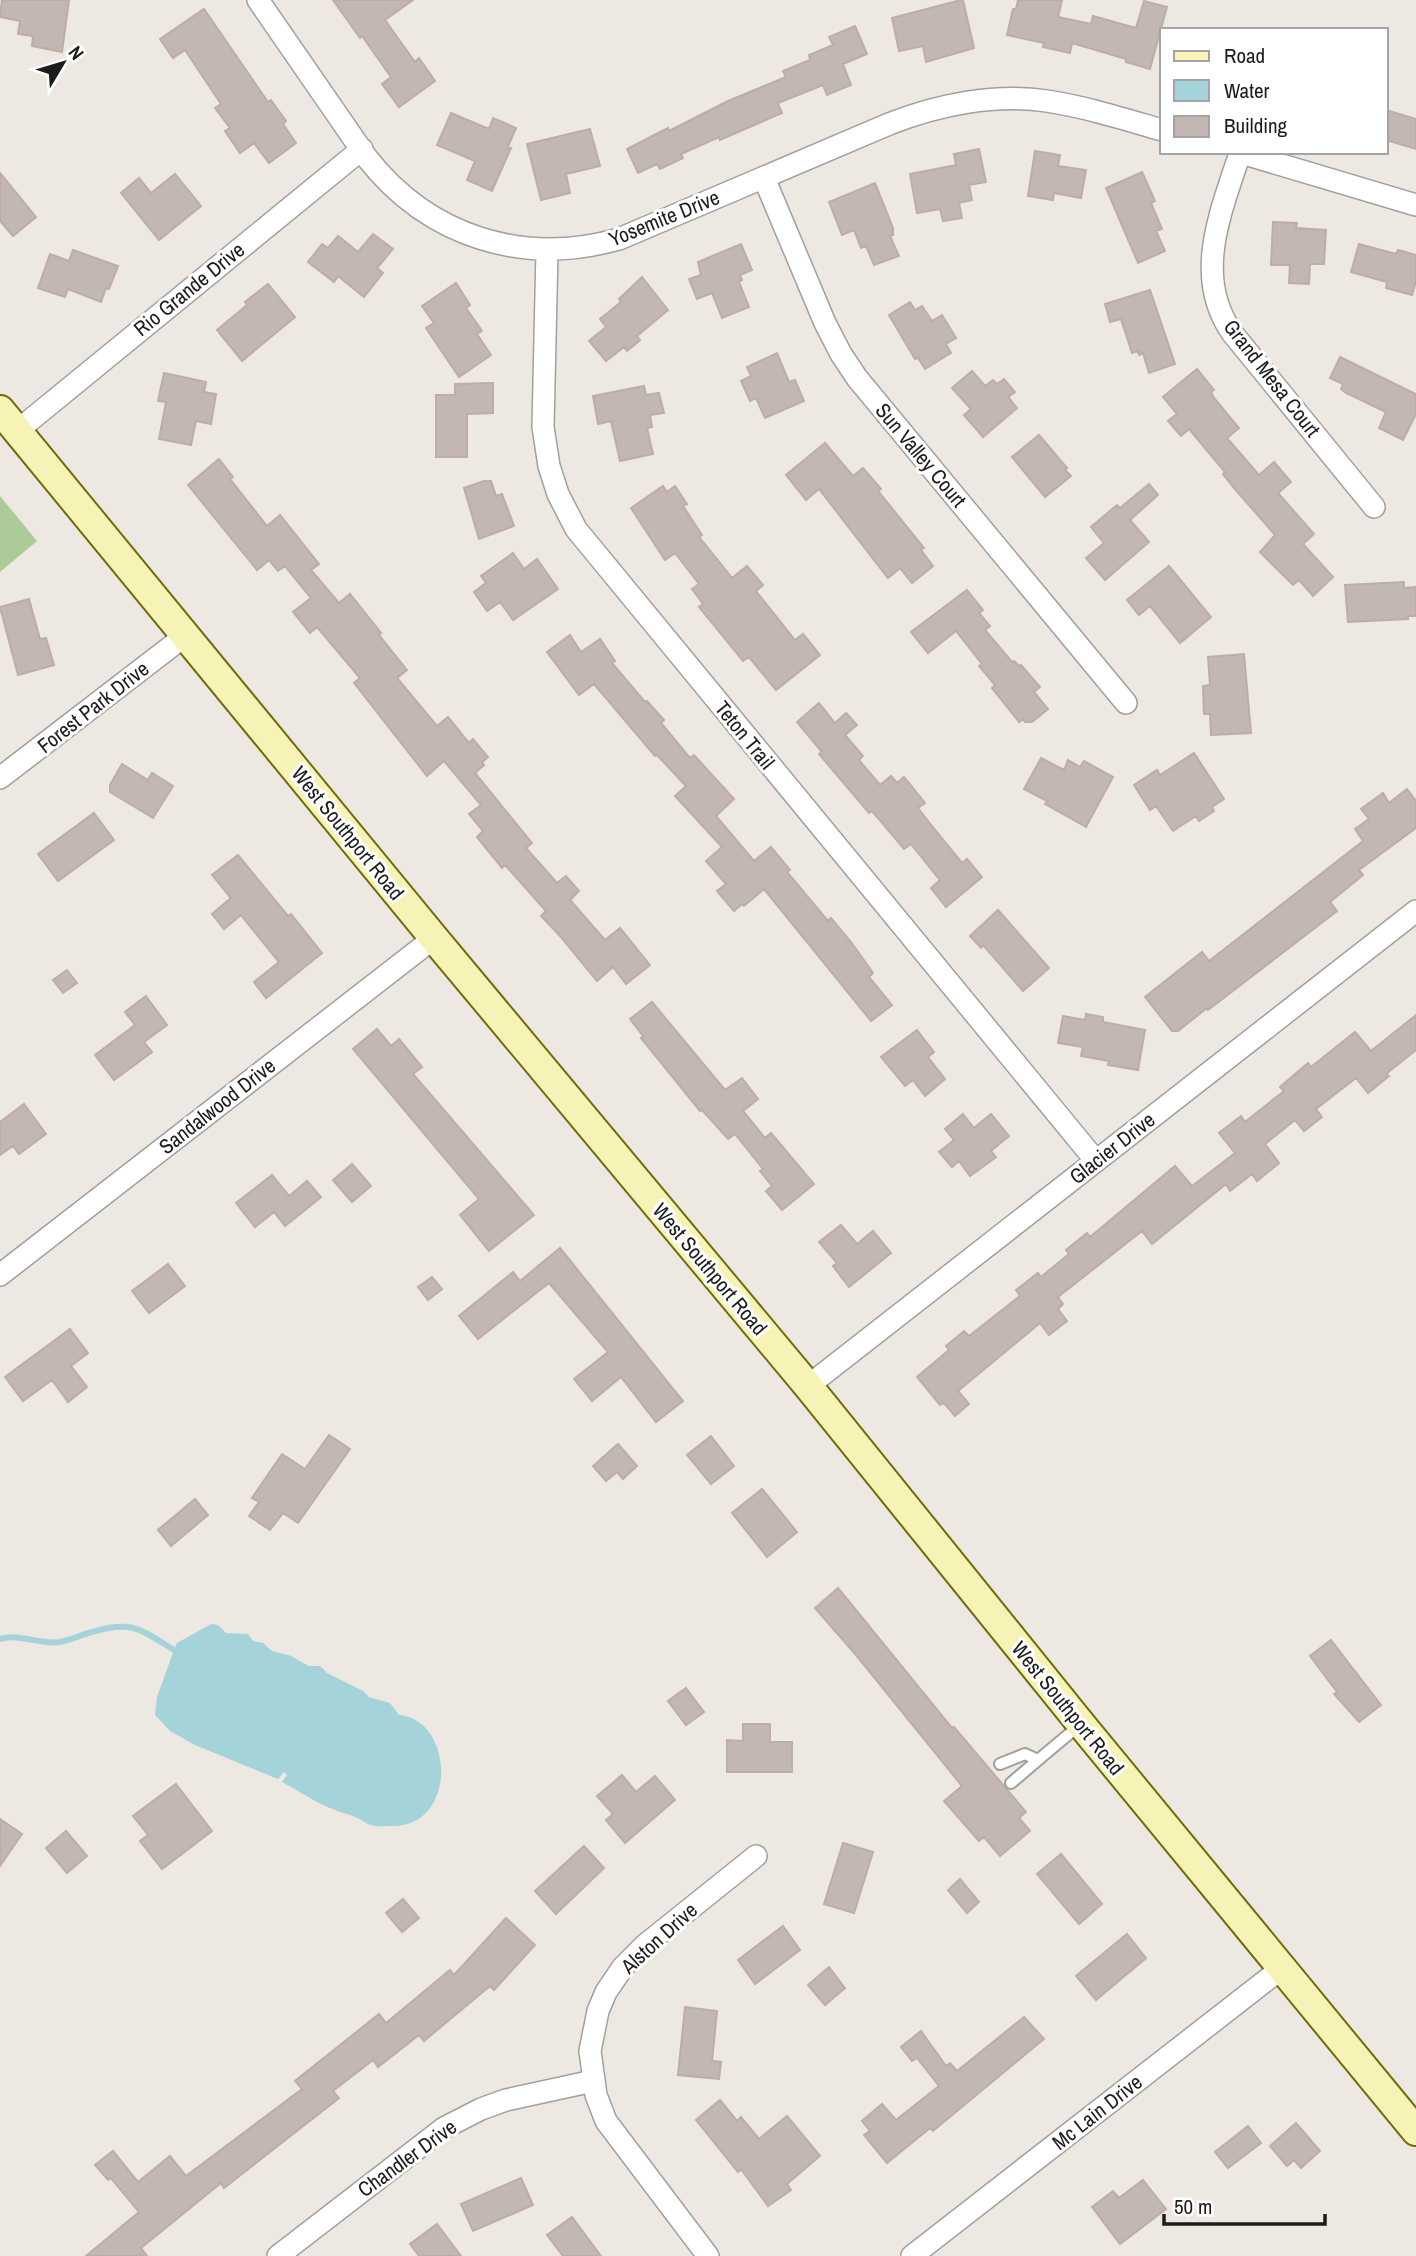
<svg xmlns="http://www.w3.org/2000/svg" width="1416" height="2256" font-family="'Archivo Narrow',sans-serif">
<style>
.forest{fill:#adcb98}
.water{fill:#a4d4da}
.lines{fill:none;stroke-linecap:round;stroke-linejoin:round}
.stream{stroke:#a4d4da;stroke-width:6}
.building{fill:#c2b7b2;stroke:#beada5;stroke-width:2}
.lane-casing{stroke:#a0a0a0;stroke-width:14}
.street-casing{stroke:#a0a0a0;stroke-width:24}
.secondary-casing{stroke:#6e6d09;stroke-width:32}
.lane{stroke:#fff;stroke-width:10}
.street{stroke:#fff;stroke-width:21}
.secondary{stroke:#f7f3b7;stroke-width:28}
.labels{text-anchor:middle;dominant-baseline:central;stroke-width:6;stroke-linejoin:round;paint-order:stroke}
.street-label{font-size:21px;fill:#1c1c1c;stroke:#fff}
</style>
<rect width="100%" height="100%" fill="#ede8e2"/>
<!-- forest -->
<path class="forest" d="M 0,496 L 37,541 L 0,572 Z"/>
<!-- water -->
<path class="water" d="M 211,1624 L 218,1625 L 226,1633 L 248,1634 L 253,1641 L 263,1643 L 272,1651 L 291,1656 L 309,1666 L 320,1666 L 327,1673 L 363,1691 L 369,1697 L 390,1703 L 399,1715 C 455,1720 458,1828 391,1826 C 385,1826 376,1827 370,1825 C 365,1823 361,1819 355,1817 C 349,1814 341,1813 335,1810 C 316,1803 299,1791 282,1782 L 287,1775 L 284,1772 L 278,1779 L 195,1745 L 170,1731 L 155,1715 L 157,1697 L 174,1650 L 177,1643 Z"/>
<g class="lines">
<!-- stream -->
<path class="stream" d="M 0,1639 C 19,1633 40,1645 60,1642 C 70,1640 81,1635 92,1632 C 132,1620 140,1629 174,1650"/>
</g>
<!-- building -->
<path class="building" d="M 2,0 L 69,0 L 62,52 L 32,46 L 33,36 L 18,34 L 20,21 L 0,17 Z
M 333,0 L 413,0 L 385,20 L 415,62 L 419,58 L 435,81 L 399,107 L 382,84 L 391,77 L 362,36 L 360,38 Z
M 961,0 L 963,0 L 974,48 L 926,62 L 923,46 L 899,51 L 892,18 Z
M 1018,0 L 1062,0 L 1058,17 L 1091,24 L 1093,16 L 1136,28 L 1144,1 L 1167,7 L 1150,69 L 1126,62 L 1126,59 L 1072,43 L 1070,53 L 1043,47 L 1044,43 L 1007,35 L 1013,9 L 1016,9 Z
M 204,9 L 268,102 L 271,100 L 286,121 L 283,124 L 296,143 L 269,163 L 254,143 L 240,153 L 225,131 L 230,128 L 215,108 L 221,104 L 185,50 L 173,58 L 160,39 Z
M 855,26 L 867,54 L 843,64 L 851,85 L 827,95 L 823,85 L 778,103 L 782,113 L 720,140 L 719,137 L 681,154 L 683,158 L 660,169 L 657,164 L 638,173 L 627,149 L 668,128 L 669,131 L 728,101 L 786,77 L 783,71 L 810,60 L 809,55 L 833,45 L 829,37 Z
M 1386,110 L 1416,119 L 1416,149 L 1386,140 Z
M 451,113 L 489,129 L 493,118 L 516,128 L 507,149 L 511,148 L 492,191 L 467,180 L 475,161 L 437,145 Z
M 590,129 L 600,166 L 566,174 L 570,193 L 541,200 L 527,144 Z
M 979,149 L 986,182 L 969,185 L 972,200 L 959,203 L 962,218 L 943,221 L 940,209 L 917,213 L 910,174 L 956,165 L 954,154 Z
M 1035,151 L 1060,155 L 1058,166 L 1086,170 L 1081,198 L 1054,193 L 1053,200 L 1028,196 Z
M 1142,172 L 1155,201 L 1151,203 L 1162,229 L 1156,231 L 1165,251 L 1138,263 L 1106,188 Z
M 0,173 L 36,217 L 13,236 L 0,221 Z
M 175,174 L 201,206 L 159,240 L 121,193 L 139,178 L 151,193 Z
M 875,183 L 893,228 L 893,235 L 890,236 L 899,256 L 874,265 L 866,246 L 861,248 L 854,230 L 842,235 L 829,202 Z
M 1273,222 L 1297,223 L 1296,228 L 1326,230 L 1324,264 L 1310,264 L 1309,284 L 1289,283 L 1290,265 L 1271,265 Z
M 373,234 L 393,249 L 377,268 L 383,273 L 364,297 L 338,276 L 334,282 L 308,262 L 322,244 L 328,248 L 338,236 L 358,252 Z
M 741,244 L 752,270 L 740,275 L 742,280 L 739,282 L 749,307 L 722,318 L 712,293 L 697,299 L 689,279 L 701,275 L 698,262 Z
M 1359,244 L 1396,254 L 1398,250 L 1416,255 L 1416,281 L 1412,295 L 1386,288 L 1387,282 L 1351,272 Z
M 73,250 L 118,266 L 109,289 L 106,288 L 101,302 L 68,289 L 65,297 L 38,288 L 50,254 L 69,261 Z
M 642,277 L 668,310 L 637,336 L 640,340 L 627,351 L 624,347 L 606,361 L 589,341 L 606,327 L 600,319 L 621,302 L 619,299 Z
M 456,283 L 470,305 L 466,308 L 482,331 L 477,334 L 491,355 L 459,377 L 426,328 L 434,323 L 422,306 Z
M 268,284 L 295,317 L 242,361 L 217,330 L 247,305 L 245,302 Z
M 1150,290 L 1175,364 L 1149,373 L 1143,353 L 1139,355 L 1138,351 L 1132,353 L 1121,319 L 1110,322 L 1105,304 Z
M 910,302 L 915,310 L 922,306 L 932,321 L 942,315 L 956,338 L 946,344 L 951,353 L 925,369 L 918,358 L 915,359 L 889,315 Z
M 777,353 L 789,382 L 795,380 L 804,401 L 765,418 L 756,398 L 750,401 L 741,381 L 751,376 L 747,367 Z
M 1340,357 L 1416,394 L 1416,414 L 1403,440 L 1379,428 L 1386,412 L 1346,393 L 1341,389 L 1343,384 L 1330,378 Z
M 1197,369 L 1214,390 L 1211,392 L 1214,398 L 1239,428 L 1227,438 L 1259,475 L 1274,462 L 1291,482 L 1278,493 L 1314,534 L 1303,544 L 1333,577 L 1313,596 L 1299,580 L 1293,585 L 1260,552 L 1275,535 L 1234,488 L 1223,474 L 1225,472 L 1189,429 L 1181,436 L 1168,421 L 1177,414 L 1163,397 Z
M 972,371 L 985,386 L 993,380 L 997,384 L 1004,379 L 1015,392 L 1008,397 L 1017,408 L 983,437 L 964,415 L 971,409 L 952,388 Z
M 164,373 L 206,382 L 204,392 L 216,394 L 211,424 L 196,421 L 191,445 L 159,439 L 166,402 L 158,401 Z
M 493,383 L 493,413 L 467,414 L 467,457 L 436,457 L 436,395 L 455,395 L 455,384 Z
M 644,386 L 646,395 L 659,393 L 664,413 L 650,415 L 652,427 L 647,428 L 653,454 L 620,461 L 611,421 L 598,424 L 593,396 Z
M 1039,435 L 1067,468 L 1065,470 L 1071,476 L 1045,497 L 1012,457 Z
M 825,443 L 853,476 L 863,468 L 881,489 L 878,491 L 924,548 L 921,550 L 933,566 L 912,583 L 900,568 L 888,578 L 819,489 L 806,500 L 786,475 Z
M 219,459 L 233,477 L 230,479 L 267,526 L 280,515 L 319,564 L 311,570 L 339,603 L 350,594 L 381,633 L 379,635 L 407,670 L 397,678 L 437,726 L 448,717 L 469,743 L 473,739 L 488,757 L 482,762 L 484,765 L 475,773 L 532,843 L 526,848 L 557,883 L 566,876 L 579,891 L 570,900 L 605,940 L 620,928 L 650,965 L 626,984 L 613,967 L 597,981 L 561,937 L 541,916 L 546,911 L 505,865 L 502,868 L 477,837 L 483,831 L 469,814 L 481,805 L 444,761 L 427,776 L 354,683 L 360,678 L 317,627 L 310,633 L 293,612 L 311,598 L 285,566 L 278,571 L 269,560 L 257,570 L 188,485 Z
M 484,481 L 491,481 L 496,496 L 502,494 L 514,526 L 479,539 L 464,488 Z
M 1149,484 L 1158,495 L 1130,520 L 1149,542 L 1105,580 L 1086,558 L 1104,543 L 1091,527 L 1117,505 L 1120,508 Z
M 663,486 L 667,492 L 675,486 L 687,504 L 683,506 L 702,535 L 699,537 L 732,578 L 747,566 L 763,585 L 756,591 L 795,640 L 803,634 L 820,655 L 776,690 L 749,657 L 743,661 L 699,607 L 703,604 L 692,589 L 699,584 L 675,553 L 665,560 L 631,508 Z
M 513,553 L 524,569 L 537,559 L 558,589 L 513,620 L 500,602 L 487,611 L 474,592 L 486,583 L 481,576 Z
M 1169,566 L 1211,617 L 1180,643 L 1150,606 L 1139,615 L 1127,600 Z
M 1404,582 L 1404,588 L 1416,587 L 1416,616 L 1408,616 L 1408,619 L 1348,622 L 1345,585 Z
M 967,590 L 983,610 L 979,613 L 990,626 L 985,630 L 1012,662 L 1014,661 L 1019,666 L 1021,665 L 1040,687 L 1034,692 L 1048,709 L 1032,722 L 1025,722 L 1023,719 L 1019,722 L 992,688 L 995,685 L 979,666 L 982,664 L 956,631 L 928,653 L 911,632 Z
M 29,599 L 40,639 L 46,638 L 54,665 L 18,675 L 0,607 Z
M 570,635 L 581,652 L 600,639 L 615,661 L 612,663 L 645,702 L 647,701 L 664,720 L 661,723 L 690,758 L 694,755 L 734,799 L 716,816 L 754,861 L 771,847 L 790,870 L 787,872 L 828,921 L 831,918 L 851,942 L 873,973 L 869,977 L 892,1005 L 871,1021 L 764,889 L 744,906 L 742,904 L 734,911 L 717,891 L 726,884 L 706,861 L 722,847 L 675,796 L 686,786 L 657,755 L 655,756 L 594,684 L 579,695 L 547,652 Z
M 1244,654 L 1251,733 L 1211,735 L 1210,714 L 1204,714 L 1203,686 L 1210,685 L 1208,657 Z
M 819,703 L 835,723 L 846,713 L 857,725 L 845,735 L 863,756 L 859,760 L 880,785 L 891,776 L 897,783 L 904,777 L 925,803 L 918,808 L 932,826 L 962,863 L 967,859 L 982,877 L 946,907 L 931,888 L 940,880 L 911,844 L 904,849 L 872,811 L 869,813 L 819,754 L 822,752 L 797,722 Z
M 1194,753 L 1224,799 L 1212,807 L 1214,811 L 1199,821 L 1196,816 L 1173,831 L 1156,806 L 1150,810 L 1134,785 L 1157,770 L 1160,775 Z
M 1041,758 L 1064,770 L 1068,760 L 1080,767 L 1084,761 L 1113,777 L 1086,827 L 1045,804 L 1047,801 L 1024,789 Z
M 122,764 L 148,780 L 152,773 L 173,786 L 153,818 L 110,792 L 110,785 Z
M 1407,789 L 1416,801 L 1416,828 L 1359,870 L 1363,875 L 1330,902 L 1337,911 L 1208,1010 L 1207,1008 L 1178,1031 L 1172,1031 L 1145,997 L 1202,952 L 1209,961 L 1363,841 L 1355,829 L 1369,819 L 1361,809 L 1383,793 L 1389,803 Z
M 94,813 L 114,840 L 58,881 L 38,854 Z
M 238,855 L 288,916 L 291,914 L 322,953 L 266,998 L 254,982 L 279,962 L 241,915 L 224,929 L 212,914 L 231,898 L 212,875 Z
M 998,910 L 1049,968 L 1023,991 L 983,945 L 981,948 L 970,936 Z
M 67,970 L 77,983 L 63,993 L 53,980 Z
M 146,996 L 167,1025 L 144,1042 L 152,1052 L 114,1080 L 95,1055 L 135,1025 L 125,1012 Z
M 652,1002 L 725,1090 L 742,1078 L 758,1099 L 743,1111 L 765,1138 L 771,1133 L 814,1184 L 782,1210 L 766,1191 L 772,1186 L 760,1171 L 763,1169 L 735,1134 L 728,1139 L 702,1110 L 700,1111 L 641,1038 L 643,1036 L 630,1019 Z
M 1086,1014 L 1103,1017 L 1103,1022 L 1145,1030 L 1138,1070 L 1108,1065 L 1109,1061 L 1081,1056 L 1083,1047 L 1058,1043 L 1063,1016 L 1085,1020 Z
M 1416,1015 L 1416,1050 L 1386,1074 L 1389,1076 L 1368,1093 L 1356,1078 L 1316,1109 L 1322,1117 L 1304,1131 L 1295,1120 L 1265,1144 L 1279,1163 L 1257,1181 L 1252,1174 L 1230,1191 L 1226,1184 L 1152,1244 L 1142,1231 L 1058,1297 L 1063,1304 L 1058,1309 L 1067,1321 L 1049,1335 L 1040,1323 L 958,1391 L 969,1404 L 955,1416 L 944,1403 L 940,1405 L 917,1377 L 949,1350 L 946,1346 L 964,1331 L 969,1336 L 1020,1296 L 1016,1290 L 1038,1273 L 1041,1277 L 1069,1254 L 1066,1250 L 1087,1233 L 1090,1237 L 1175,1166 L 1192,1186 L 1235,1153 L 1219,1133 L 1241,1116 L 1245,1122 L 1284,1091 L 1280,1087 L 1308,1063 L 1311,1067 L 1355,1032 L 1371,1051 Z
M 377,1029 L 391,1046 L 399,1039 L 422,1067 L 413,1074 L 534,1215 L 489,1251 L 460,1215 L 479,1199 L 353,1049 Z
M 917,1030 L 934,1052 L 928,1057 L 945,1079 L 925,1096 L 913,1080 L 905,1086 L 881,1057 Z
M 24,1104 L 46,1134 L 19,1154 L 13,1146 L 0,1155 L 0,1122 Z
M 963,1114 L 974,1128 L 991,1114 L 1009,1136 L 991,1151 L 996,1157 L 970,1176 L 959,1161 L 952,1167 L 939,1152 L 954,1140 L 945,1129 Z
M 352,1164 L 371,1186 L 352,1202 L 333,1180 Z
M 272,1175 L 289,1196 L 307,1181 L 321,1197 L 285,1226 L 274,1212 L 255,1227 L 236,1203 Z
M 841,1225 L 857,1244 L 873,1231 L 891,1253 L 849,1287 L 833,1266 L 837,1263 L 819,1242 Z
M 560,1248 L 683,1401 L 656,1422 L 621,1377 L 592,1401 L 574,1379 L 608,1352 L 549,1283 L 478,1339 L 459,1316 L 513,1272 L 520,1281 Z
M 168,1264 L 185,1286 L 149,1313 L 132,1291 Z
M 432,1277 L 442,1289 L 428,1300 L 418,1287 Z
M 70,1329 L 88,1353 L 71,1366 L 87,1387 L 68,1402 L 52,1380 L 23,1401 L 5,1377 Z
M 329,1435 L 350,1449 L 298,1523 L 283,1513 L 270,1530 L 249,1516 L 259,1502 L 252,1498 L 282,1454 L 305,1469 Z
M 711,1436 L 734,1466 L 711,1484 L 687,1455 Z
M 618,1444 L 637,1466 L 623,1479 L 617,1472 L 606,1481 L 593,1466 Z
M 762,1489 L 797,1532 L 767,1557 L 732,1513 Z
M 195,1499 L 208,1515 L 171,1546 L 158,1530 Z
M 838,1588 L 952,1728 L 954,1727 L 1026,1812 L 1019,1818 L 1030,1831 L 1000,1856 L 984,1837 L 979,1841 L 944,1801 L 962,1786 L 856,1655 L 815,1608 Z
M 1331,1640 L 1381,1705 L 1359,1722 L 1334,1694 L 1337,1692 L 1310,1656 Z
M 686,1688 L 704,1712 L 686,1725 L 668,1701 Z
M 743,1724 L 770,1724 L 770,1742 L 792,1742 L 792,1772 L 727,1772 L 727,1740 L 743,1741 Z
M 622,1775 L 636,1792 L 655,1776 L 675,1800 L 625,1843 L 606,1820 L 613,1814 L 597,1796 Z
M 176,1784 L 212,1831 L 162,1869 L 140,1841 L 148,1835 L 133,1816 Z
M 0,1819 L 22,1834 L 0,1866 Z
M 66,1831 L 87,1856 L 67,1873 L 46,1848 Z
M 843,1843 L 873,1852 L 854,1913 L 824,1904 Z
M 584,1846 L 604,1868 L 556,1914 L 535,1891 Z
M 1061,1854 L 1102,1904 L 1079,1924 L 1037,1874 Z
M 960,1879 L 979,1902 L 967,1913 L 948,1890 Z
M 403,1899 L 419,1918 L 402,1932 L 386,1913 Z
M 506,1918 L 535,1945 L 494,1990 L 490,1986 L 424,2041 L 419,2035 L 378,2067 L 373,2060 L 333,2091 L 339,2098 L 224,2188 L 221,2183 L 141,2248 L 147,2256 L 86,2256 L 139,2212 L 111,2178 L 108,2180 L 95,2165 L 113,2151 L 138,2182 L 170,2156 L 186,2176 L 302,2089 L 295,2081 L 379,2014 L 386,2023 L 450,1970 L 454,1975 Z
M 783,1926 L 800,1950 L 755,1984 L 738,1960 Z
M 1127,1934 L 1146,1958 L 1096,2000 L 1076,1976 Z
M 829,1967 L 845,1988 L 825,2005 L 808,1985 Z
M 685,2007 L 717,2011 L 712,2061 L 721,2062 L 719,2079 L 678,2075 Z
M 1024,2017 L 1044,2039 L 933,2131 L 930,2128 L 887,2163 L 864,2135 L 870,2131 L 862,2121 L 882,2104 L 896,2120 L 939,2086 L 917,2058 L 912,2061 L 901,2047 L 921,2031 L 946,2066 L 950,2063 L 957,2071 Z
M 720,2100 L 737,2121 L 741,2117 L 759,2139 L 787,2116 L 820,2156 L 787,2184 L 791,2190 L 768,2206 L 741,2169 L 738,2172 L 696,2120 Z
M 1296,2123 L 1320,2151 L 1301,2168 L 1294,2160 L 1287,2166 L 1270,2146 Z
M 1248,2126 L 1261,2143 L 1228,2168 L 1215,2152 Z
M 521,2178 L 533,2205 L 473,2231 L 461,2204 Z
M 1143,2180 L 1166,2209 L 1120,2244 L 1092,2207 L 1113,2191 L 1119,2198 Z
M 572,2217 L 601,2256 L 563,2256 L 547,2235 Z
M 437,2224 L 461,2256 L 419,2256 L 410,2244 Z"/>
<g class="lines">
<defs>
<path id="lane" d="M 1000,1764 L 1025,1754 L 1038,1760 L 1081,1724
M 1011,1783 L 1038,1760"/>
<path id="street" d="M 258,0 L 367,158 C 429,237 523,266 619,239 L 889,124 C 937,105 995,93 1047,101 C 1086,107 1124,119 1162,130
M 1238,152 L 1416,205
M 1240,153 C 1221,212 1192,277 1233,334 L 1374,507
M 764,178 L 825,323 L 841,354 L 857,378 L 1126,703
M 547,250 L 543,427 L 549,466 L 558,494 L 576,529 L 1096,1161
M 17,431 L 362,149
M 0,778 L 186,635
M 0,1275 L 434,938
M 808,1386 L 1416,911
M 278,2256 L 444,2128 L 481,2109 L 506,2100 L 593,2081
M 708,2256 L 606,2121 L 596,2095 L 590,2051 L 598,2011 L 606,1992 L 623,1967 L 645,1945 L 756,1856
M 912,2256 L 1282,1968"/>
<path id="secondary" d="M 0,410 L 434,938 L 808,1386 L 1081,1724 L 1416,2131"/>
</defs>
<!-- lane casing -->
<use href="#lane" class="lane-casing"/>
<!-- street casing -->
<use href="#street" class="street-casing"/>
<!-- secondary casing -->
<use href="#secondary" class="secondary-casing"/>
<!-- lane -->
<use href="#lane" class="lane"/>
<!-- street -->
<use href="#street" class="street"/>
<!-- secondary -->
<use href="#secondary" class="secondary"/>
</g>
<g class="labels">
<!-- street labels -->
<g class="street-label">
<text transform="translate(664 218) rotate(-22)">Yosemite Drive</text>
<text transform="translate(189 289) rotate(-39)">Rio Grande Drive</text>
<text transform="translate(1272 378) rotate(52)">Grand Mesa Court</text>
<text transform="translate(921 455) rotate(50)">Sun Valley Court</text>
<text transform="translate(93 707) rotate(-38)">Forest Park Drive</text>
<text transform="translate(745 735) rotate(51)">Teton Trail</text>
<text transform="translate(348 833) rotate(51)">West Southport Road</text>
<text transform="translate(217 1106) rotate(-38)">Sandalwood Drive</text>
<text transform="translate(1112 1148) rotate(-38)">Glacier Drive</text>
<text transform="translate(710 1269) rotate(50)">West Southport Road</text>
<text transform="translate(1068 1708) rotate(51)">West Southport Road</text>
<text transform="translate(659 1938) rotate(-42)">Alston Drive</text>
<text transform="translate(1097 2112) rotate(-38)">Mc Lain Drive</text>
<text transform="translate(407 2158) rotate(-36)">Chandler Drive</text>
</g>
</g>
<!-- legend -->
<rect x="1160" y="28" width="228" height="126" fill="#ffffff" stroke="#a4a4a4" stroke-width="2"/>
<rect x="1174" y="51" width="35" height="10" fill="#f7f3b7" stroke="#a4a4a4" stroke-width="2"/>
<text x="1224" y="63" font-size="21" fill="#1c1c1c">Road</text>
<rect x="1174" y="80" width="35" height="21" fill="#a4d4da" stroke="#a4a4a4" stroke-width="2"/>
<text x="1224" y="98" font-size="21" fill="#1c1c1c">Water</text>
<rect x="1174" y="116" width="35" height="21" fill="#c2b7b2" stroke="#a4a4a4" stroke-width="2"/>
<text x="1224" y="133" font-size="21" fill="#1c1c1c">Building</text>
<!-- north arrow -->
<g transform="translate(63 63) rotate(52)" stroke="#ffffff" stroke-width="5" paint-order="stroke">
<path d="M0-5L12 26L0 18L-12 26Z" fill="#1c1c1c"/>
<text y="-10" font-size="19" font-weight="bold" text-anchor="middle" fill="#1c1c1c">N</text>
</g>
<!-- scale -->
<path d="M1164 2214v10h161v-10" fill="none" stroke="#1c1c1c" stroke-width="3.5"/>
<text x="1174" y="2214" font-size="21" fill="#1c1c1c" stroke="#ffffff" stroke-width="5" paint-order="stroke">50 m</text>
</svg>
